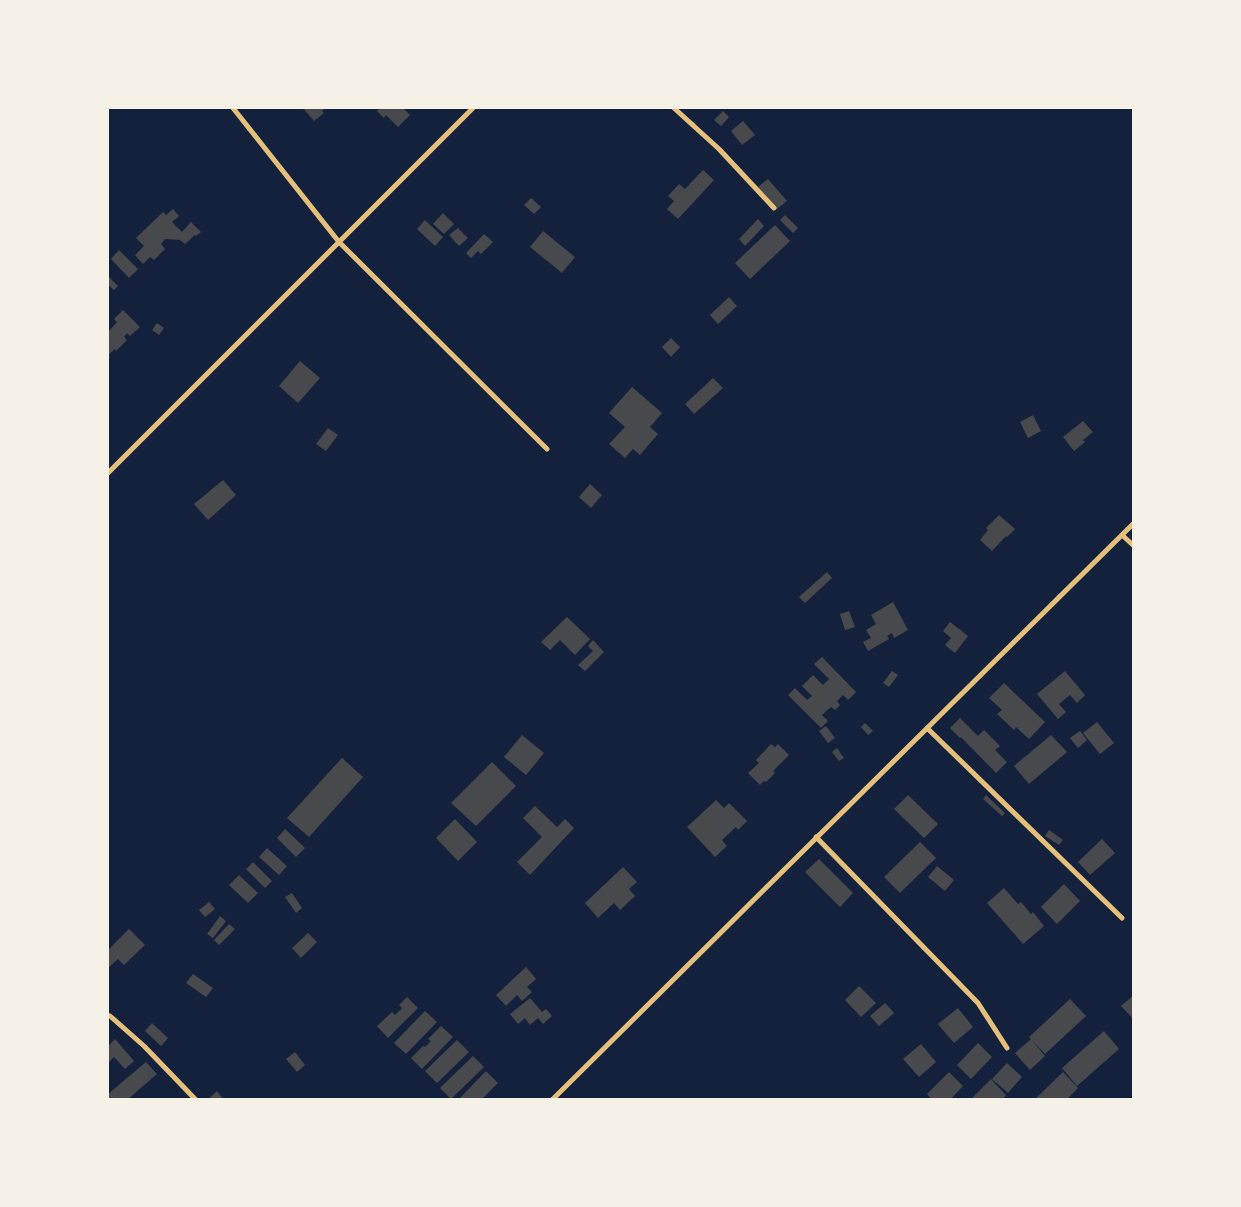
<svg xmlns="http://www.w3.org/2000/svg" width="1241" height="1207" font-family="'Work Sans',sans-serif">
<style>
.building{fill:#48494c}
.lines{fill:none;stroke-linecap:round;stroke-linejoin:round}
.minor{stroke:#e5c07b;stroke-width:5}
</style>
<rect width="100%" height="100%" fill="#14213d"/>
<!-- building -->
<path class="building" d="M 303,108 L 326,108 L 322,111 L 324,113 L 314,121 Z
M 379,108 L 403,108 L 410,115 L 398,127 L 386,115 L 384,118 L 377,111 L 380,108 Z
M 723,111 L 729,117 L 721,126 L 714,120 Z
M 743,121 L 755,135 L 742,145 L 731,131 Z
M 703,170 L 714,180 L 678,219 L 667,209 L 674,201 L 668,196 L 679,184 L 685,189 Z
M 768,179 L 787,201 L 777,209 L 758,187 Z
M 531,198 L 541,207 L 534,214 L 524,205 Z
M 173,209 L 179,216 L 172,222 L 182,232 L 191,222 L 201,232 L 196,236 L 195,235 L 185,244 L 180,240 L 165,239 L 161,244 L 165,249 L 154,260 L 150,257 L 143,264 L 135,255 L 144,246 L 136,238 L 163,212 L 166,215 Z
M 443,213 L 454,224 L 444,234 L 433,224 Z
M 785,215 L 798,228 L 793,233 L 780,220 Z
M 758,219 L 764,226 L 745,246 L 739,239 Z
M 425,220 L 443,237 L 435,246 L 417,229 Z
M 775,225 L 790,241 L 750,279 L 735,263 Z
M 458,228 L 468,238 L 459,246 L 449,235 Z
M 543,231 L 575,257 L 562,273 L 530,247 Z
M 484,234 L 493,242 L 481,254 L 478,251 L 471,258 L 466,253 Z
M 119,250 L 138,269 L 129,278 L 111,259 Z
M 108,276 L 118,286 L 114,290 L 108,285 Z
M 729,297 L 737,306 L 718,324 L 710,315 Z
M 123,310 L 140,327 L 130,336 L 127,333 L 124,337 L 127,340 L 116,351 L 115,349 L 108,355 L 110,357 L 108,359 L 108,332 L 117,322 L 114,319 Z
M 157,323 L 164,328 L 159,335 L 152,330 Z
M 671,338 L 680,347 L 671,357 L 662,347 Z
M 300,361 L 320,378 L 298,403 L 279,386 Z
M 713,378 L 723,388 L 694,414 L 685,404 Z
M 632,387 L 662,413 L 650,427 L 658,434 L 640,455 L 633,449 L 625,458 L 609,444 L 625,427 L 609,413 Z
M 1033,415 L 1041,431 L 1028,438 L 1020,422 Z
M 1083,421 L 1093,432 L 1083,440 L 1085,442 L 1074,451 L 1063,437 Z
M 328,428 L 338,435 L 326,451 L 316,444 Z
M 223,480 L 236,495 L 208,520 L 194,504 Z
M 590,484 L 602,495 L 591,508 L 579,497 Z
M 999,515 L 1015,529 L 1007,537 L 1006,536 L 992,551 L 980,540 L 988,530 L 986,528 Z
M 827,572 L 832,578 L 805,603 L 799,597 Z
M 893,602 L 908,630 L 894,638 L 892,633 L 887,636 L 889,639 L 868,651 L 863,642 L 871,638 L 866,630 L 876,624 L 871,615 Z
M 849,611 L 855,627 L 845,630 L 840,614 Z
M 567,617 L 590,639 L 575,655 L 560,640 L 550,650 L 541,642 Z
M 950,622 L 968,636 L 955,653 L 945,645 L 951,638 L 943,631 Z
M 593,640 L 604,652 L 585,671 L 578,665 L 593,651 L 588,646 Z
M 822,657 L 856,692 L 848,700 L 843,695 L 837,701 L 840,705 L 835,710 L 831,707 L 822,715 L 828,721 L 821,728 L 788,695 L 795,688 L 807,700 L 812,696 L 802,686 L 813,675 L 823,685 L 829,679 L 814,664 Z
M 892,671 L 898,675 L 889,687 L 883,683 Z
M 1065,671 L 1085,695 L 1077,703 L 1070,695 L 1059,704 L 1066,712 L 1058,719 L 1037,694 Z
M 1004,683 L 1045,722 L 1029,739 L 1016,727 L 1014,730 L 997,714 L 1002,710 L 989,698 Z
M 960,718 L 978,736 L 984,730 L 1000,746 L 995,750 L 1007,762 L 996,773 L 961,737 L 960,738 L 950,728 Z
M 1097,722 L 1114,743 L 1100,754 L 1083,733 Z
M 865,723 L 873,731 L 868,735 L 861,727 Z
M 826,726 L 835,738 L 828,743 L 819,731 Z
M 1080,731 L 1087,740 L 1078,748 L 1070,738 Z
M 522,735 L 544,753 L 526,775 L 504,757 Z
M 1051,735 L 1067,752 L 1029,784 L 1014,766 Z
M 771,744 L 775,747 L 778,744 L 789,755 L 773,771 L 775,773 L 766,782 L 764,781 L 760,785 L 748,773 L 759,763 L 756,760 Z
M 837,748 L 844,758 L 839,761 L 832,752 Z
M 342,758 L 363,777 L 309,837 L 287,818 Z
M 492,762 L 516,786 L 476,826 L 451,803 Z
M 908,795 L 938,824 L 924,838 L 894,809 Z
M 986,795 L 1005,813 L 1002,816 L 983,799 Z
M 716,800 L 724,808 L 729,803 L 747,821 L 738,830 L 736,827 L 722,840 L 727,846 L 715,857 L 687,827 Z
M 535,806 L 557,827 L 565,819 L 574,828 L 530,875 L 517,862 L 542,837 L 523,818 Z
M 455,819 L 477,842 L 458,861 L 436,838 Z
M 285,829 L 305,848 L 296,857 L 277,838 Z
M 1049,830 L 1063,840 L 1059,845 L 1045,836 Z
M 1102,839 L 1115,853 L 1090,875 L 1078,862 Z
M 920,842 L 936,858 L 900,893 L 884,877 Z
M 267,848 L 287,866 L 279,875 L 259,857 Z
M 819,859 L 853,893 L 840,907 L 805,872 Z
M 253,862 L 272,881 L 265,888 L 246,869 Z
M 937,866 L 954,880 L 945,891 L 928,877 Z
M 623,867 L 637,882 L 629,889 L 635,896 L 620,910 L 614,903 L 598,918 L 585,903 Z
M 239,875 L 258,893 L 248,903 L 229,885 Z
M 1064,884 L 1080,901 L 1057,924 L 1041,907 Z
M 1004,888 L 1018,904 L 1021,902 L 1031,914 L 1033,912 L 1044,926 L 1023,944 L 987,903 Z
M 292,893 L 302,908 L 296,913 L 285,897 Z
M 209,902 L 215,909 L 205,917 L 199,910 Z
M 220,916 L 226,921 L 213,938 L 207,934 Z
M 229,924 L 235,929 L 219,945 L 214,940 Z
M 129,929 L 145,945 L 124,965 L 118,959 L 109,967 L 108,966 L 108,950 Z
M 308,933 L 317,942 L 301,958 L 292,948 Z
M 526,967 L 536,979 L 527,987 L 532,992 L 522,1001 L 517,995 L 506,1006 L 496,995 Z
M 193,974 L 213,988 L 206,997 L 186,983 Z
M 859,986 L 876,1003 L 861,1017 L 845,1000 Z
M 1134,995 L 1134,1020 L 1121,1006 Z
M 407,997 L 418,1008 L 388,1038 L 377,1026 L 392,1012 L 395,1015 L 402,1008 L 399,1005 Z
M 530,998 L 542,1012 L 546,1009 L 552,1016 L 543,1024 L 538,1018 L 530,1025 L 525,1018 L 518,1024 L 510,1014 Z
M 1070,999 L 1086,1016 L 1045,1054 L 1029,1037 Z
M 885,1003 L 894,1013 L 879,1026 L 870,1016 Z
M 958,1008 L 973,1027 L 954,1043 L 938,1024 Z
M 425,1011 L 437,1022 L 406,1054 L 394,1043 Z
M 152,1023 L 168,1038 L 161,1046 L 145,1031 Z
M 441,1026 L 453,1037 L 422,1069 L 411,1058 L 423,1046 L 425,1047 L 431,1041 L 428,1039 Z
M 1104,1031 L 1119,1049 L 1077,1086 L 1062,1068 Z
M 115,1039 L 134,1061 L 125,1069 L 114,1057 L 108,1063 L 108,1046 Z
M 1031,1039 L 1045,1056 L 1030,1070 L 1015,1053 Z
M 457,1040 L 469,1052 L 437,1083 L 425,1071 Z
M 978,1043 L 992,1057 L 971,1079 L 957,1065 Z
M 921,1044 L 936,1062 L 919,1077 L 903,1059 Z
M 295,1052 L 305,1065 L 297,1072 L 286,1059 Z
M 473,1056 L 484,1067 L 451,1099 L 440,1088 Z
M 146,1062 L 157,1074 L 127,1100 L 108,1100 L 108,1094 Z
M 1007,1063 L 1022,1077 L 1008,1093 L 992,1079 Z
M 486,1071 L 498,1083 L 481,1100 L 458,1100 Z
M 949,1072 L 963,1086 L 950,1100 L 932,1100 L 927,1094 Z
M 1063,1072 L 1078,1088 L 1066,1100 L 1034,1100 Z
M 991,1079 L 1006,1095 L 1002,1100 L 970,1100 Z
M 217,1091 L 224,1100 L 207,1100 Z"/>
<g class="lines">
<!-- minor -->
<path class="minor" d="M 233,108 L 339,242 L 547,449
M 674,108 L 719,149 L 774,208
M 108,473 L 473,108
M 1122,535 L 1134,546
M 927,728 L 1122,918
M 816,837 L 978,1003 L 1007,1048
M 110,1016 L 144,1046 L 196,1100
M 552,1100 L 1134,523"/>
</g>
<!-- border -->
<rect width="1241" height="1207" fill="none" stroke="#f6f1e7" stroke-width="218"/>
</svg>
